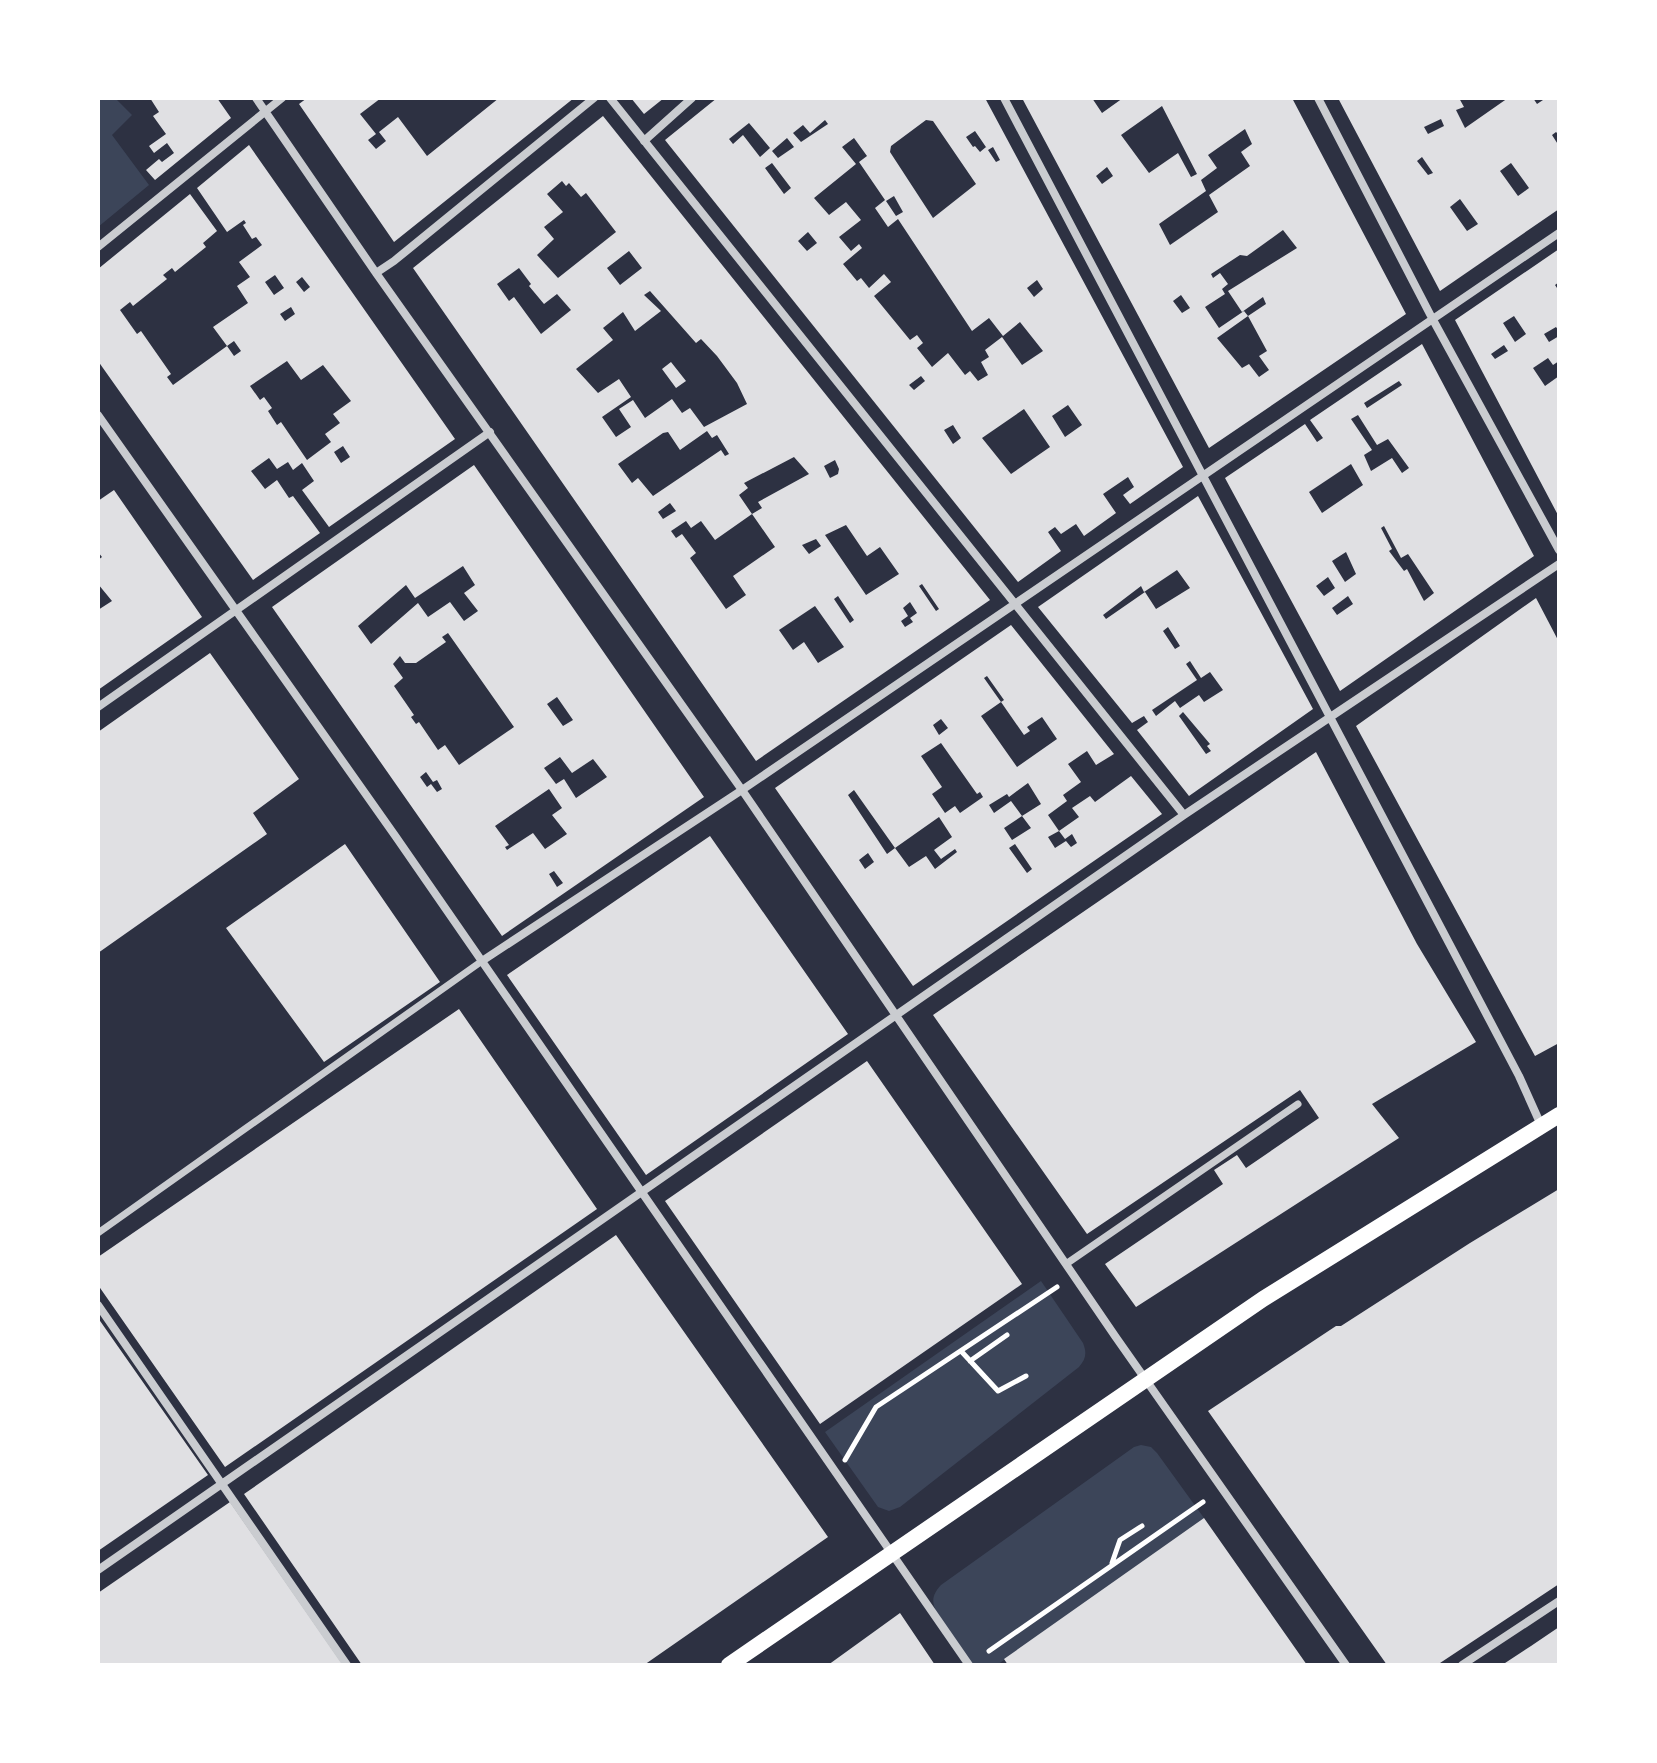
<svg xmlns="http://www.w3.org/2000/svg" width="1657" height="1763" font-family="Karla,sans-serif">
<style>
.green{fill:#3c4559}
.building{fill:#e0e0e3;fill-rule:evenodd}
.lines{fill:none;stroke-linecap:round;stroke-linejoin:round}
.path{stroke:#fff;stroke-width:5}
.pedestrian{stroke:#caccd0;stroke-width:7}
.minor{stroke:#caccd0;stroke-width:8}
.secondary{stroke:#fff;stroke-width:16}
</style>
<rect width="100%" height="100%" fill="#2d3142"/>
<!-- green -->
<path class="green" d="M 98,98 L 115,98 L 132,115 L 112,135 L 149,185 L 98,227 Z
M 1041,1281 L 1083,1343 C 1087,1353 1086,1359 1079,1367 L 900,1507 L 889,1511 L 878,1507 L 825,1432 Z
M 1141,1445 L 1151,1447 L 1157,1453 L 1204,1518 L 997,1665 L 973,1665 L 936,1611 C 931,1600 933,1594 941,1585 L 1134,1447 Z"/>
<!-- building -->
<path class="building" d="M 150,98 L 217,98 L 231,118 L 155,180 L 146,170 L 159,159 L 162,162 L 174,153 L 167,143 L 154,153 L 149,146 L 166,134 L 153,116 L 159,112 Z
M 307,98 L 381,98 L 360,114 L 376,134 L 368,140 L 376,149 L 386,141 L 379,132 L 398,117 L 427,156 L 499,98 L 574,98 L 394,242 L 299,104 Z
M 631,98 L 664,98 L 644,114 Z
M 717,98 L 985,98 L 1183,467 L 1130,504 L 1123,495 L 1134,487 L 1128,477 L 1103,494 L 1116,513 L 1084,536 L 1076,524 L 1061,534 L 1055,527 L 1048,532 L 1061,551 L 1018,582 L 665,140 ZM 825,120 L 828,124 L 801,142 L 793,133 L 803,125 L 810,133 ZM 926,120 L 933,121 L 976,184 L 933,218 L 890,152 L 891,146 ZM 749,123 L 770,148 L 760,157 L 743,135 L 733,144 L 729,139 ZM 975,131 L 988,150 L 993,147 L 1000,160 L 996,162 L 986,147 L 980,152 L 975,146 L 973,147 L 966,137 ZM 787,138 L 794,147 L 778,158 L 772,151 ZM 854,138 L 867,156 L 859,162 L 885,200 L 875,208 L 888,227 L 898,219 L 972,331 L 989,318 L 1003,336 L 1020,322 L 1043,351 L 1022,365 L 1002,337 L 985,350 L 989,357 L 981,362 L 988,375 L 978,381 L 970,371 L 965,375 L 948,353 L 932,367 L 917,348 L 923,343 L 917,335 L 910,340 L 874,296 L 891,282 L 884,274 L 869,288 L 861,278 L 857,281 L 843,264 L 862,248 L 859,244 L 851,251 L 839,237 L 861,220 L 846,202 L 829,215 L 814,198 L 856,164 L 842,147 ZM 772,163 L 791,188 L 784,194 L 765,168 ZM 894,196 L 903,212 L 896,216 L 886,201 ZM 808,232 L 817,243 L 807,251 L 798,241 ZM 1037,280 L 1043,289 L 1034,297 L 1027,288 ZM 921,376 L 925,381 L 914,390 L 909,385 ZM 1068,405 L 1082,425 L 1065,437 L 1052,416 ZM 1024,409 L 1050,447 L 1011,474 L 982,438 ZM 953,425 L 961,438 L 953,444 L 944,430 Z
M 1022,98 L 1092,98 L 1102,113 L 1123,98 L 1292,98 L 1406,314 L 1209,448 ZM 1162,106 L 1197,174 L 1191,177 L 1178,153 L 1149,173 L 1121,135 ZM 1245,129 L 1252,144 L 1241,152 L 1250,166 L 1209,195 L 1218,212 L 1170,245 L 1159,224 L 1206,191 L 1201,180 L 1217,168 L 1208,155 ZM 1107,167 L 1113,176 L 1102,184 L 1096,176 ZM 1283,230 L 1297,248 L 1228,291 L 1242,312 L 1263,297 L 1266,304 L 1248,316 L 1267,351 L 1259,356 L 1269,370 L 1259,377 L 1249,364 L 1242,368 L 1217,338 L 1248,316 L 1244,311 L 1219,328 L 1205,307 L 1225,294 L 1222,289 L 1228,284 L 1220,273 L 1213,278 L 1211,274 L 1240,255 L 1247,256 ZM 1181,295 L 1190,308 L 1182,313 L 1173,301 Z
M 1338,98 L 1459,98 L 1464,107 L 1456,110 L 1465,128 L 1508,98 L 1533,98 L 1537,104 L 1546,98 L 1559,98 L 1559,135 L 1556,132 L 1552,135 L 1559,146 L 1559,209 L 1440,291 ZM 1441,119 L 1444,126 L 1428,134 L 1424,127 ZM 1422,157 L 1433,173 L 1428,175 L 1417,161 ZM 1511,163 L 1529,188 L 1518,196 L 1500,171 ZM 1460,199 L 1478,224 L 1467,231 L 1450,207 Z
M 603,116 L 990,600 L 756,761 L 413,268 ZM 562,181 L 566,186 L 569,183 L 581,197 L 586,193 L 616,232 L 558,278 L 537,255 L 554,239 L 544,227 L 563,212 L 547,194 ZM 629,251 L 642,268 L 620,285 L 607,268 ZM 519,268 L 531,284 L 529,286 L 544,304 L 557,294 L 571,310 L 541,334 L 514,297 L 509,301 L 497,284 ZM 650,291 L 696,343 L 701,339 L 717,356 L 737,383 L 747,404 L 704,427 L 690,408 L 682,413 L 672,399 L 645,418 L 633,400 L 619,409 L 631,427 L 616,437 L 602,417 L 631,397 L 619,379 L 598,393 L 576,369 L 613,340 L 603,328 L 623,312 L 635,331 L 661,311 L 644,295 ZM 707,431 L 712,438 L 717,435 L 729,454 L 725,456 L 721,450 L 653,496 L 638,478 L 632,483 L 618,464 L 663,433 L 668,432 L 680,450 ZM 794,457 L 809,474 L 758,502 L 762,508 L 752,514 L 775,547 L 733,576 L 746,595 L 726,609 L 690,558 L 696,553 L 682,534 L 676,538 L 671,531 L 686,521 L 691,528 L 701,521 L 715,540 L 752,514 L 739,495 L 748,488 L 744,483 ZM 835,460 L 839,469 L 838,474 L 830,478 L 824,466 ZM 670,503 L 676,511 L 663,519 L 658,512 ZM 846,525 L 867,556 L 880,547 L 899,574 L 866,595 L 825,535 ZM 816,539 L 821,546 L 809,554 L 802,545 ZM 922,584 L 939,609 L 936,611 L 919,586 ZM 838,596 L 854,620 L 850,623 L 834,599 ZM 910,602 L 917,613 L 910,618 L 913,622 L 905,627 L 901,621 L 908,616 L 903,608 ZM 815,606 L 844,647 L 818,663 L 804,642 L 793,650 L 779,630 Z
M 249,145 L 455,439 L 329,527 L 302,490 L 314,481 L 302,463 L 293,470 L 288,462 L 277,469 L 269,458 L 251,471 L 265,489 L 277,480 L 289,498 L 293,496 L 320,533 L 253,580 L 98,361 L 98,269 L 190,194 L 217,231 L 203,243 L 206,247 L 175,272 L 172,268 L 163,275 L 167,279 L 133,306 L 130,302 L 120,310 L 137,334 L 141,331 L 171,374 L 167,377 L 173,385 L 227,346 L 234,356 L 241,351 L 234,341 L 227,346 L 213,327 L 248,303 L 237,286 L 250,277 L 239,262 L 262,245 L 256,237 L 252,239 L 243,225 L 246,223 L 244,220 L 227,232 L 197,188 ZM 275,275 L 284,288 L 274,295 L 265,282 ZM 302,277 L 310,287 L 304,292 L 296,282 ZM 291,307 L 295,314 L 285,321 L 280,314 ZM 287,361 L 301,380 L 323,365 L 351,401 L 333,414 L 340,423 L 325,434 L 331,442 L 307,460 L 281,422 L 277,425 L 268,411 L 272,408 L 264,397 L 260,400 L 250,386 ZM 343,446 L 350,457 L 341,463 L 334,452 Z
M 1559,249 L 1559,282 L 1555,285 L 1559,291 L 1559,331 L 1556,327 L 1544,334 L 1549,342 L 1559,336 L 1559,361 L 1553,365 L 1548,358 L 1533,368 L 1545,386 L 1559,376 L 1559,517 L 1455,320 ZM 1514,316 L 1526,334 L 1515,342 L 1503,323 ZM 1504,345 L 1508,351 L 1495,359 L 1491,354 Z
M 1422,344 L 1534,556 L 1340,691 L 1225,478 L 1305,424 L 1317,442 L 1323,438 L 1310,420 ZM 1399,381 L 1402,385 L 1367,408 L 1364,403 ZM 1358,415 L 1377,445 L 1388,439 L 1409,468 L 1402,473 L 1392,458 L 1371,471 L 1364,455 L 1372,450 L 1351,419 ZM 1351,464 L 1363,485 L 1322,513 L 1309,492 ZM 1384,526 L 1401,558 L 1408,554 L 1434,593 L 1424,601 L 1407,569 L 1404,571 L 1389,551 L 1392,549 L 1381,528 ZM 1346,552 L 1356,574 L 1345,582 L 1332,561 ZM 1328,577 L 1335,588 L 1324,596 L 1316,586 ZM 1348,596 L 1353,604 L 1337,615 L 1332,608 Z
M 671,362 L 686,381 L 676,388 L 662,369 Z
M 474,465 L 704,797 L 502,936 L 272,607 ZM 463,566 L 475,585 L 464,593 L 478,611 L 464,621 L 450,602 L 428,617 L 418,603 L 371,644 L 358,626 L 406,585 L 415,598 ZM 448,633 L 514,727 L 459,765 L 445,745 L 438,750 L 419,722 L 416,724 L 411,717 L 414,715 L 394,686 L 403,678 L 393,664 L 400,656 L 405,663 L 416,663 L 446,642 L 442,637 ZM 557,697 L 573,720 L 563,726 L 547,704 ZM 560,757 L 572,773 L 593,759 L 607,777 L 576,798 L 564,779 L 556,784 L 544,768 ZM 426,772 L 433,782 L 437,780 L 442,789 L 437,792 L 431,784 L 427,787 L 420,777 ZM 549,789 L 562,808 L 552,815 L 567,834 L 545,849 L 533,833 L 507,850 L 505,847 L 509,845 L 495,826 ZM 554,871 L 563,883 L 557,887 L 549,874 Z
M 114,490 L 202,617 L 98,690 L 98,610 L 112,601 L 98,584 L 98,560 L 102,557 L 98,552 L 98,501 Z
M 1198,496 L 1313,709 L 1189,796 L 1137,730 L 1148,722 L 1144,716 L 1132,723 L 1038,607 ZM 1177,570 L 1190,588 L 1156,609 L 1145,592 L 1106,619 L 1103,615 L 1141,586 L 1144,592 ZM 1168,627 L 1180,646 L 1175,649 L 1163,631 ZM 1190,661 L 1201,678 L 1210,672 L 1223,690 L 1204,702 L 1199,695 L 1180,708 L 1175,701 L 1156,716 L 1152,710 L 1197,680 L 1186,664 ZM 1183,712 L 1210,744 L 1207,746 L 1211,751 L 1206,754 L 1179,716 Z
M 1536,598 L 1559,642 L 1559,1043 L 1535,1056 L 1356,726 Z
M 1011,625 L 1114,754 L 1096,765 L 1087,751 L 1068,764 L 1081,782 L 1063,795 L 1067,801 L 1048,815 L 1059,831 L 1048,837 L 1055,848 L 1066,841 L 1071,847 L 1077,843 L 1072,834 L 1065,839 L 1059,831 L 1079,817 L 1072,808 L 1090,796 L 1095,802 L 1131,776 L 1162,814 L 913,986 L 775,788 ZM 987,676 L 1004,700 L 1001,702 L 1024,735 L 1030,731 L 1027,727 L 1042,717 L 1057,739 L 1017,767 L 981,716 L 1001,702 L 984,678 ZM 941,719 L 948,728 L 939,735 L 933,725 ZM 941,743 L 977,794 L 980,792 L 983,797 L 960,813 L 955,806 L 945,813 L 932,794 L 942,787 L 921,756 ZM 1028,783 L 1041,804 L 1022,816 L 1031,828 L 1012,840 L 1004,828 L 1022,816 L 1011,801 L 994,813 L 989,805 L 1007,794 L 1009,797 ZM 854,790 L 895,848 L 939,817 L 952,837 L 934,850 L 941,859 L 955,849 L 957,852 L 935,869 L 926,856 L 909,867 L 895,848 L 887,854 L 848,795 ZM 1015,844 L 1032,869 L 1027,873 L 1009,848 ZM 868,853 L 874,862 L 865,869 L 859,860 Z
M 210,653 L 299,779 L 253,813 L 267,834 L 98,953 L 98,732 Z
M 1316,752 L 1417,944 L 1476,1042 L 1372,1104 L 1399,1138 L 1136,1307 L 1105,1264 L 1223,1184 L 1214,1170 L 1237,1155 L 1246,1168 L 1319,1118 L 1300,1090 L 1087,1234 L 933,1015 Z
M 710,836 L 848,1034 L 646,1175 L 507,975 Z
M 345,844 L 440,982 L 324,1062 L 226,928 Z
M 459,1009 L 597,1209 L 225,1467 L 98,1285 L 98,1257 Z
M 867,1061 L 1022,1284 L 820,1424 L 665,1201 Z
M 1559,1189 L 1559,1584 L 1437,1665 L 1387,1665 L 1208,1411 L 1336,1326 L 1341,1326 L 1470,1243 Z
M 616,1235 L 828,1537 L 644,1665 L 362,1665 L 244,1494 Z
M 98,1318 L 208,1475 L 98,1551 Z
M 230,1502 L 343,1665 L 98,1665 L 98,1593 Z
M 1204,1518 L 1307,1665 L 1008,1665 L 1004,1659 Z
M 900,1613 L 935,1665 L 828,1665 Z
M 1559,1627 L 1559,1665 L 1502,1665 L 1531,1646 Z"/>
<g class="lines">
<!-- path -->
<path class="path" d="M 961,1351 L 998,1391 L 1026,1376
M 970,1361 L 1007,1335
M 845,1460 L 876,1407 L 1057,1287
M 1112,1563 L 1120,1540 L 1142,1526
M 989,1651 L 1203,1502"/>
<!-- pedestrian -->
<path class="pedestrian" d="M 98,1233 L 482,961
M 1066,1264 L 1298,1104"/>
<!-- minor -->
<path class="minor" d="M 256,98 L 376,273 L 742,790 L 1115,1336 L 1346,1665
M 610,98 L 1184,815
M 1004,98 L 1519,1076 L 1541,1125
M 1318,98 L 1432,318 L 1559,550
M 644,141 L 692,98
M 98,247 L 282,98
M 376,273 L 394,261 L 594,98
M 98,415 L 396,837 L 969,1665
M 98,707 L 490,432
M 482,961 L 742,790 L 1559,233
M 98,1305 L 347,1665
M 98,1570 L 1184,815 L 1559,564
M 1462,1665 L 1559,1601"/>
<!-- secondary -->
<path class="secondary" d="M 729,1665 L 1263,1299 L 1559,1115"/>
</g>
<!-- border -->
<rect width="1657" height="1763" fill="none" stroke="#ffffff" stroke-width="200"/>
</svg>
